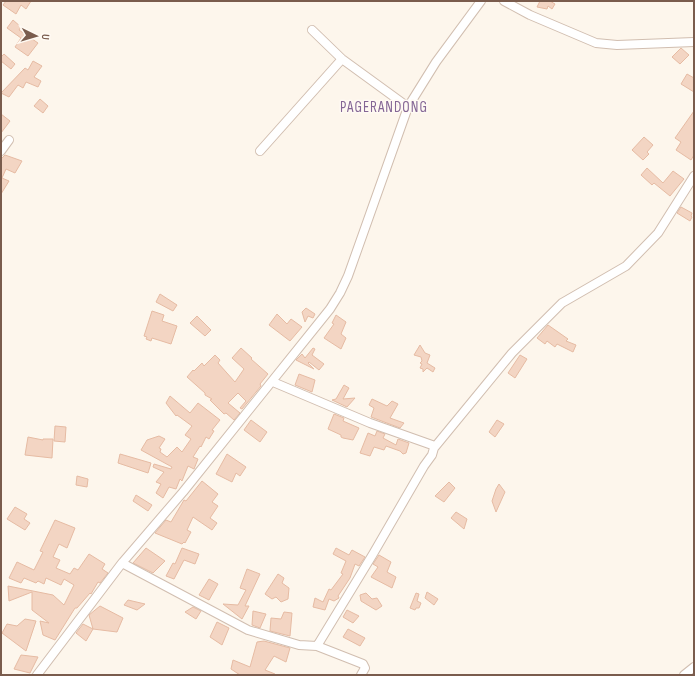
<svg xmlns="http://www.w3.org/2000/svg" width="695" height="676" font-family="'Sofia Sans Condensed',sans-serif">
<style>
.building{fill:#f3d5c3;stroke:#e6bba3}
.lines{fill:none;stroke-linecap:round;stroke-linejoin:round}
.minor-casing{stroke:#d1beb0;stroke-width:10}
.minor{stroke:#fff;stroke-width:8}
.labels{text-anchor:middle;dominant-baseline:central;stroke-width:3;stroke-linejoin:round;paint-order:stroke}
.quarter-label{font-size:15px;letter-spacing:1px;fill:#846695;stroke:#fffaf3}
</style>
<rect width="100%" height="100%" fill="#fdf6ec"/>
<!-- building -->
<path class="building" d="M 6,1 L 31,1 L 26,9 L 21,5 L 16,14 L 3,5 Z
M 540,1 L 550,1 L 555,4 L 552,9 L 548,6 L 547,9 L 537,7 Z
M 13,20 L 21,27 L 19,30 L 38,43 L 28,56 L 15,47 L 21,38 L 7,28 Z
M 681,48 L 689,55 L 680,64 L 672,57 Z
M 4,54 L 15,64 L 11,69 L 1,61 L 1,57 Z
M 33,61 L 42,66 L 34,77 L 41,81 L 38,87 L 26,82 L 23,88 L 18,85 L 9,97 L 1,93 L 25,68 L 28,70 Z
M 687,74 L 694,78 L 694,92 L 681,84 Z
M 40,99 L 48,106 L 43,113 L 34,106 Z
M 694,111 L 694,155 L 691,160 L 676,150 L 681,142 L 675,138 Z
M 1,114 L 10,121 L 1,133 Z
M 644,137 L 653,145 L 647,152 L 649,154 L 643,160 L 632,150 Z
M 5,155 L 22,161 L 15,173 L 6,169 L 2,178 L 9,181 L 1,194 L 1,159 Z
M 647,168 L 663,183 L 673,171 L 684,179 L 670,196 L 654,183 L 652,185 L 641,175 Z
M 681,207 L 692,213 L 691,216 L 692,217 L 690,221 L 677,213 Z
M 160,294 L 177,305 L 173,311 L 156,302 Z
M 306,308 L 315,314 L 313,318 L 308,316 L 305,322 L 302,312 Z
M 152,311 L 164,315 L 162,321 L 177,326 L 171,344 L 152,338 L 151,341 L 146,339 L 147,337 L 144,336 Z
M 277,314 L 287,324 L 291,319 L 302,327 L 290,341 L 269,325 Z
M 336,315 L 346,322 L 341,334 L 346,338 L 341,349 L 324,338 L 334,324 L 332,323 Z
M 197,316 L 211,330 L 205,336 L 190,323 Z
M 548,325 L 568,339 L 566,341 L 576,345 L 573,352 L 557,344 L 555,347 L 547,341 L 545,344 L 537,338 Z
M 420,345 L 425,353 L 430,355 L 427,363 L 435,368 L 433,372 L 427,368 L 423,372 L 423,369 L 420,368 L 422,364 L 420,363 L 422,361 L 421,357 L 414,355 Z
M 241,348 L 252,358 L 251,359 L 268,374 L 260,384 L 261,386 L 242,409 L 240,408 L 246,401 L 238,393 L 228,403 L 240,413 L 234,420 L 226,413 L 224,414 L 210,400 L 212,399 L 205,395 L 205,393 L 187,377 L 193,370 L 194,371 L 202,363 L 204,366 L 215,355 L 220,360 L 218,363 L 235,382 L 244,369 L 232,358 Z
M 313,348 L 315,349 L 312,355 L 324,364 L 319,370 L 309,362 L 308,363 L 314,369 L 296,360 L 302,354 L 305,358 Z
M 520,355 L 527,359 L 515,378 L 508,373 Z
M 299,374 L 315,380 L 312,392 L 295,385 Z
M 344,385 L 349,388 L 343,399 L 355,398 L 347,407 L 332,400 L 336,399 Z
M 170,396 L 190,413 L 198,403 L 220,420 L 212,430 L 214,431 L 209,439 L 206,437 L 201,447 L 200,446 L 193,457 L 198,459 L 194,469 L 188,466 L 182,481 L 180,479 L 176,489 L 169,487 L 163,498 L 156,493 L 161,484 L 156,482 L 164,472 L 153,467 L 154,464 L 171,469 L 172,467 L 141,450 L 147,440 L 159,436 L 165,439 L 159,448 L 161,449 L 160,452 L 167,457 L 177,447 L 182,452 L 191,439 L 185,435 L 192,426 L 177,415 L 176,416 L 166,403 Z
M 372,399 L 387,406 L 392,401 L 398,404 L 390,418 L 404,423 L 400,428 L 371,417 L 374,408 L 369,405 Z
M 334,414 L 344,418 L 343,421 L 359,428 L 353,440 L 343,438 L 341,437 L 341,435 L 328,429 Z
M 251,420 L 267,432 L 260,442 L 244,430 Z
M 497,420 L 504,424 L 495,437 L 489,432 Z
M 55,426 L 66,427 L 65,442 L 54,441 Z
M 377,431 L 385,434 L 383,438 L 396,445 L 398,439 L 409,443 L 406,453 L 403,454 L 400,451 L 386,446 L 384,450 L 374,447 L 370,456 L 360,453 L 368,433 L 375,436 Z
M 28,437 L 43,440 L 43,439 L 53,439 L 52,458 L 25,455 Z
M 120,454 L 151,463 L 148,473 L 118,463 Z
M 227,454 L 246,467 L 240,476 L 236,473 L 232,482 L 216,474 Z
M 77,476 L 88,479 L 87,487 L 76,485 Z
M 202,481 L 218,494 L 212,502 L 218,506 L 210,518 L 217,523 L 212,530 L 193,517 L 187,530 L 191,532 L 185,543 L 184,542 L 182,544 L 155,533 L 166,520 L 171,522 L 184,500 L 186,501 Z
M 449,482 L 455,488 L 444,502 L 435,496 Z
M 499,484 L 505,492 L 496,512 L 492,501 L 496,489 Z
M 136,495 L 152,505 L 148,511 L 133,501 Z
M 15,507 L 27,514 L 24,519 L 30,523 L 25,530 L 7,519 Z
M 456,512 L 467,519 L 464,529 L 451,518 Z
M 55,520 L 75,528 L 67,548 L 59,544 L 53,557 L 60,560 L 56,568 L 70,574 L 74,568 L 78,570 L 89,554 L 105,564 L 102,569 L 108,573 L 100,583 L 98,582 L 91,594 L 90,593 L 77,608 L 75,608 L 55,640 L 43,635 L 40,621 L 49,623 L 32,610 L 32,592 L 9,601 L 8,586 L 53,595 L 64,605 L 74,585 L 64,579 L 61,585 L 46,578 L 44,584 L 38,581 L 36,583 L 24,578 L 21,583 L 9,578 L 17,562 L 34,570 L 43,552 L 40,551 Z
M 146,548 L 165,561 L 153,573 L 133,563 Z
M 182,548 L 199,554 L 195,564 L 184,560 L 174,579 L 166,576 L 173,563 L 175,564 Z
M 336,548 L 349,555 L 352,550 L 365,557 L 359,566 L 355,564 L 350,578 L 338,596 L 339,598 L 334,601 L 329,599 L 325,610 L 313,607 L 315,598 L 323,602 L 329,589 L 331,590 L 343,574 L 341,573 L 346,561 L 333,554 Z
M 379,555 L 391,562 L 387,572 L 396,577 L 392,588 L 371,577 L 378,567 L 373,564 Z
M 247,569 L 260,574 L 245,606 L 249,606 L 242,619 L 223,604 L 238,605 L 246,590 L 240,588 Z
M 278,574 L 284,578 L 282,583 L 289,588 L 288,599 L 281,602 L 276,597 L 272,599 L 265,594 Z
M 209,579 L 218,584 L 209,600 L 199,595 Z
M 427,592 L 438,599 L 434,605 L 425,598 Z
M 366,593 L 372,599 L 377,598 L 382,606 L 376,610 L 361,601 L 360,595 Z
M 416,593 L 419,594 L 417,601 L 421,603 L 419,608 L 416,608 L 415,610 L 410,608 Z
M 128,600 L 145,604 L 137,610 L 124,605 Z
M 100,606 L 123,618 L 117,632 L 93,629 L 89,615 Z
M 193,607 L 201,611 L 196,619 L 185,612 Z
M 347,610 L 359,616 L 353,623 L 343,617 Z
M 253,611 L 266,614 L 260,628 L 252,625 Z
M 284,612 L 292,613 L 290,636 L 270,631 L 271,618 L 281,619 Z
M 25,619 L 36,621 L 26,651 L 2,633 L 7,624 L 17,626 Z
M 217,622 L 229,628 L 222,645 L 210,637 Z
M 83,624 L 93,629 L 86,641 L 76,633 Z
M 348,629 L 365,638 L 360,646 L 343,637 Z
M 264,641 L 290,648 L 286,662 L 274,656 L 265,670 L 275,674 L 275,675 L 240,675 L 231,669 L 233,660 L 250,667 L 257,642 Z
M 21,655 L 38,657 L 30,673 L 14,669 Z"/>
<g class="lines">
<defs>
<path id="minor" d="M 504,1 L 530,15 L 596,43 L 617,45 L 694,42
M 312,30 L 342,59 L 408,107
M 1,151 L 9,140
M 260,151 L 342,59
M 434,448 L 512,353 L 562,303 L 626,266 L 658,233 L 694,176
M 122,563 L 248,630 L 299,645 L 317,646 L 373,554 L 424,466 L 432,455 L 434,448 L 432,445 L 370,423 L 273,382
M 317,646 L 363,664 L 365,668 L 361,675
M 37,675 L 122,563 L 183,492 L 330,309 L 340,293 L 348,276 L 408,107 L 436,62 L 481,1
M 684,675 L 694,667"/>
</defs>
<!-- minor casing -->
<use href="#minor" class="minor-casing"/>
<!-- minor -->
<use href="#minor" class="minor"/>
</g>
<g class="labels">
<!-- quarter labels -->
<g class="quarter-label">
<text x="384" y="107">PAGERANDONG</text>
</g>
</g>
<!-- border -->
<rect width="695" height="676" fill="none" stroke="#7a5c4d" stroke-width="4"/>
<!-- north arrow -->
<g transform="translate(36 36) rotate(95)" stroke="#fffaf3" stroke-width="3" paint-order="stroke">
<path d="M0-3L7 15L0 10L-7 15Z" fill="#7a5c4d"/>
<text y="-6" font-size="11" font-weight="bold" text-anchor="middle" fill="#7a5c4d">U</text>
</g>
</svg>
